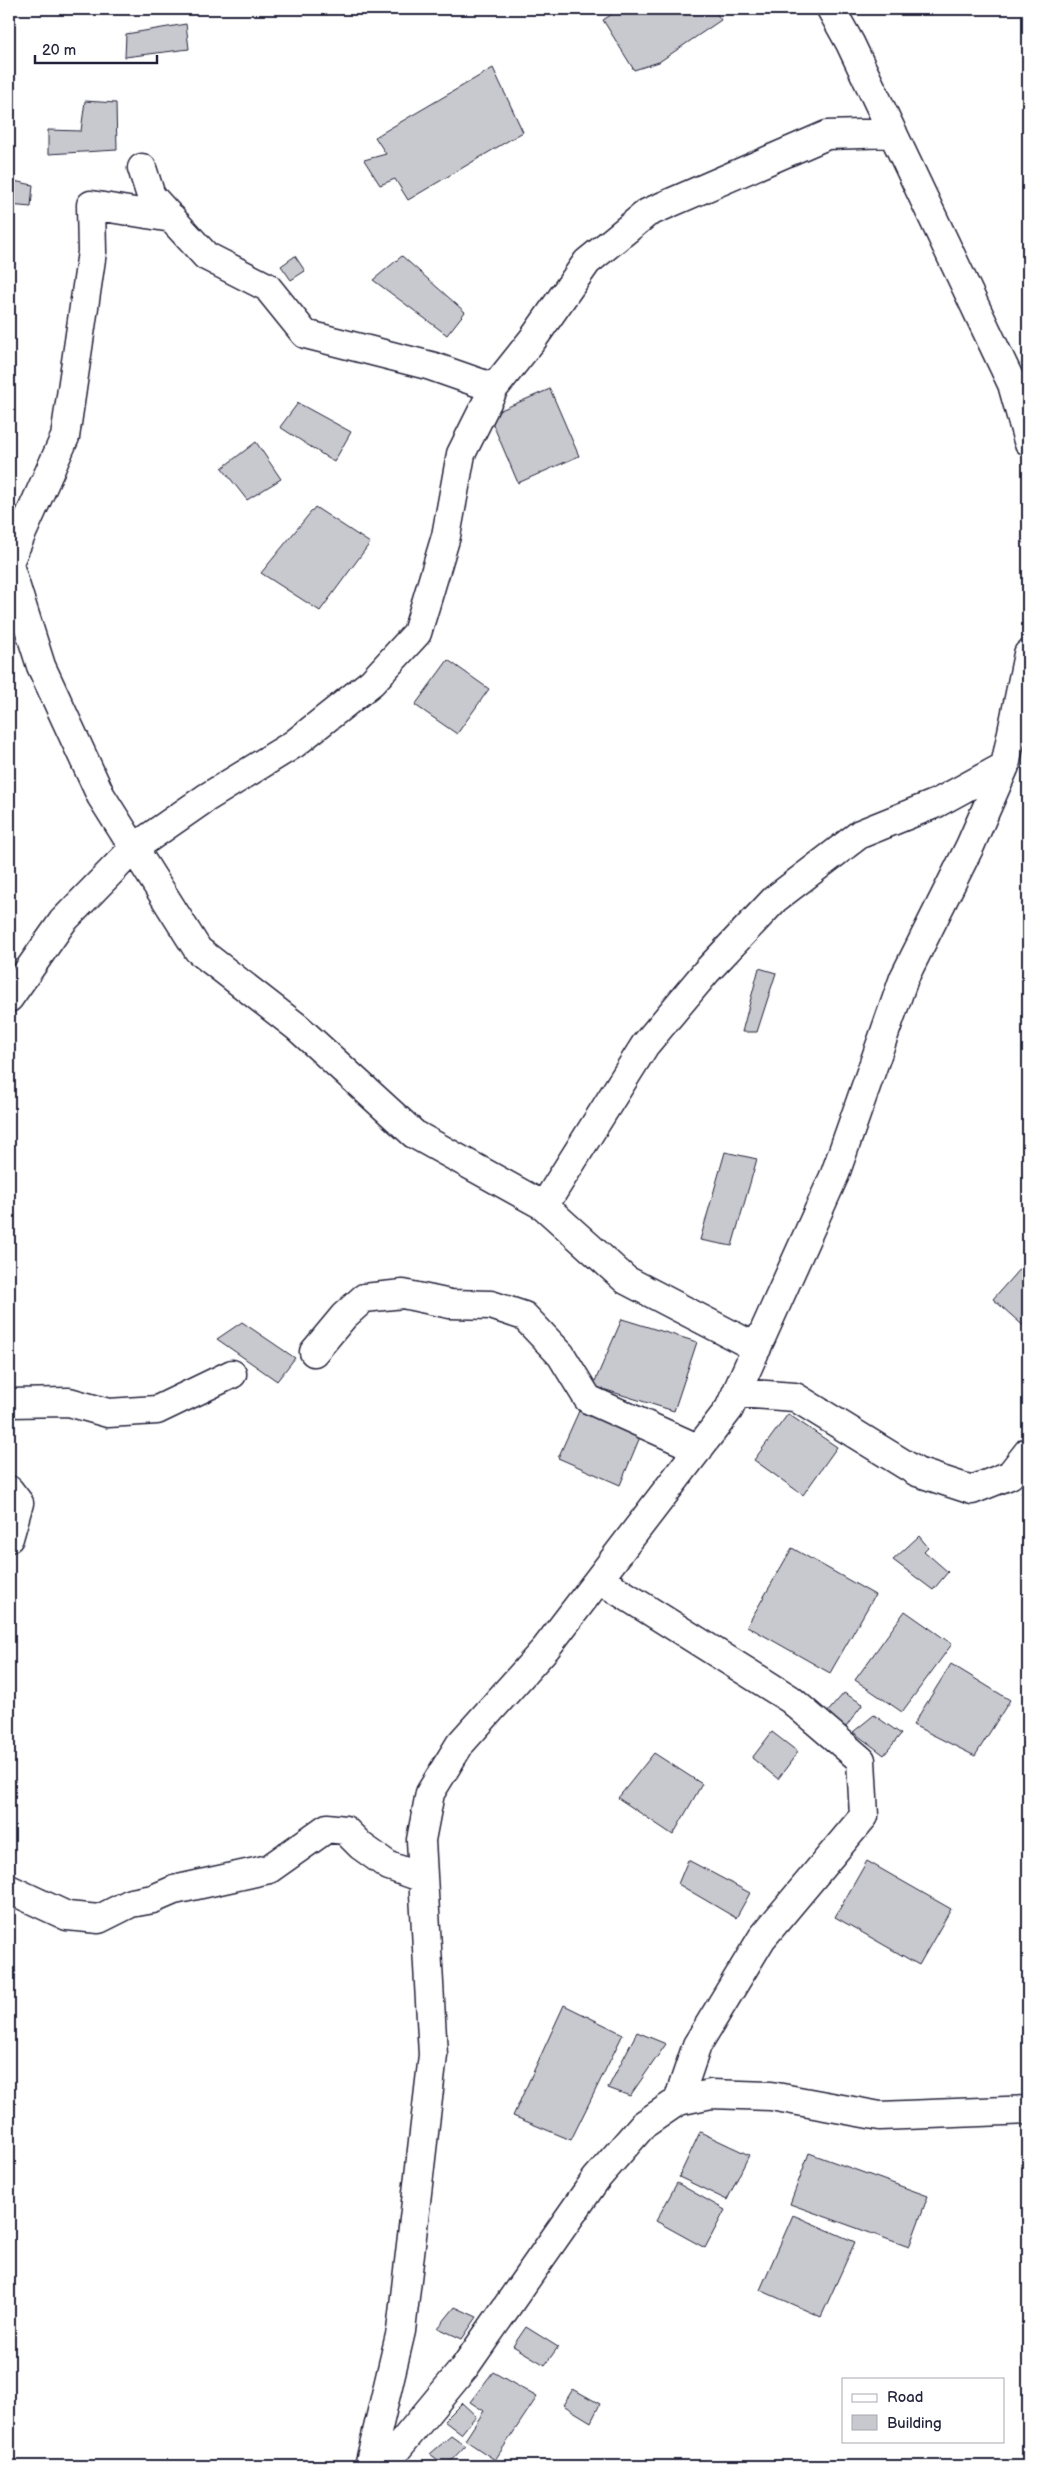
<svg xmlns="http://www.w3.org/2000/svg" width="1037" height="2475" font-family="'Balsamiq Sans',sans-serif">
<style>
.building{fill:#c8c8cf;stroke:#22223b}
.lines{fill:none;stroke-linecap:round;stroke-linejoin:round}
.minor-casing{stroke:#22223b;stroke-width:31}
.minor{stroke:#fff;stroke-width:28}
</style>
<rect width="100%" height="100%" fill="#fff"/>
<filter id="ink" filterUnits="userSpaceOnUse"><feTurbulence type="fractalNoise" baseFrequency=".02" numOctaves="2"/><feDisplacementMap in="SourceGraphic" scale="10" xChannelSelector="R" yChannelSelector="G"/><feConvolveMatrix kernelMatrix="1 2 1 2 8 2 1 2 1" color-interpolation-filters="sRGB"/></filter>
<g filter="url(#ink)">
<!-- building -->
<path class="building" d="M 620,9 L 713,9 L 721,20 L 659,62 L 634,70 L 603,20 Z
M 186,24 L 189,49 L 125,57 L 126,34 Z
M 493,68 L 523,132 L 408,200 L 395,179 L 380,185 L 364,160 L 386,154 L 375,137 Z
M 85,101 L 116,103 L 117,150 L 48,154 L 48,130 L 81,131 Z
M 9,180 L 33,185 L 31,207 L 9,205 Z
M 295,256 L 305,271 L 291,280 L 281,266 Z
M 402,256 L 465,312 L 447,335 L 373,280 Z
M 550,389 L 579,456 L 518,483 L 489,415 Z
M 298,403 L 351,432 L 334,462 L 280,427 Z
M 256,442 L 281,479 L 247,500 L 222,468 Z
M 315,507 L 370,543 L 320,611 L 261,573 Z
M 448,660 L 489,689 L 457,734 L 415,705 Z
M 759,968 L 776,973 L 757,1032 L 742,1032 Z
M 725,1152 L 757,1159 L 732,1246 L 700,1240 Z
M 1028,1259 L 1028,1330 L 993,1299 Z
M 622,1319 L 697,1342 L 674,1411 L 593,1386 Z
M 242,1322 L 295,1358 L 277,1381 L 217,1339 Z
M 579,1411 L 640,1437 L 620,1485 L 558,1458 Z
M 788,1414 L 837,1447 L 803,1495 L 754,1460 Z
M 1028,1487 L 1028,1503 L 1021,1492 Z
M 919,1536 L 928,1547 L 924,1551 L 948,1572 L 933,1590 L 893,1560 Z
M 792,1548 L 875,1595 L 830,1673 L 747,1626 Z
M 905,1611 L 952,1644 L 902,1712 L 855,1680 Z
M 951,1664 L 1010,1700 L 975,1756 L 913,1725 Z
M 844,1693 L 863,1704 L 846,1727 L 825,1715 Z
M 874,1715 L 901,1734 L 884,1755 L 853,1732 Z
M 772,1732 L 798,1752 L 778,1779 L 752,1758 Z
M 654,1753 L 702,1784 L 673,1835 L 618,1798 Z
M 688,1860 L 750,1893 L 736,1918 L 678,1884 Z
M 867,1861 L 951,1909 L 919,1965 L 835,1917 Z
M 564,2005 L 623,2034 L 571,2140 L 513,2116 Z
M 637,2032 L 666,2044 L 630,2096 L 608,2088 Z
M 700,2132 L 749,2155 L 727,2200 L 679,2177 Z
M 809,2153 L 928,2196 L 909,2247 L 790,2204 Z
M 677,2183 L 725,2210 L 705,2248 L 656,2221 Z
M 793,2215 L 855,2242 L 821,2317 L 760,2290 Z
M 455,2307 L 477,2317 L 462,2339 L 438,2328 Z
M 526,2327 L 558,2347 L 545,2365 L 513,2346 Z
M 493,2372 L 537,2397 L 495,2460 L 465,2440 L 484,2411 L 470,2402 Z
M 573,2389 L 600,2404 L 591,2422 L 563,2405 Z
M 462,2403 L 476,2416 L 461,2434 L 444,2421 Z
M 451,2436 L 465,2446 L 446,2466 L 430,2454 Z"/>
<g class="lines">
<defs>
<path id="minor" d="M 831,9 L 850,43 L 1012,384 L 1028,441
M 142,168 L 151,196 L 206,256 L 267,287 L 305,334 L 431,366 L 494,388
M 9,562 L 65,437 L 92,252 L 91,205 L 172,218
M 9,565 L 41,666 L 101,796 L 198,950 L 297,1027 L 414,1134 L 544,1206 L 626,1280 L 757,1348
M 9,998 L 63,921 L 134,848 L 206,798 L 294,744 L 372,682 L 417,633 L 446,536 L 461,454 L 494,388 L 533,339 L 587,262 L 647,213 L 827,135 L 893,133
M 544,1206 L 645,1045 L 706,972 L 775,899 L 860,834 L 937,803 L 1005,766
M 314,1352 L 344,1316 L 364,1298 L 403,1294 L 450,1304 L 491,1305 L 524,1316 L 561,1355 L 588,1399 L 699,1449
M 737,1393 L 795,1397 L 917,1472 L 972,1490 L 1010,1475 L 1028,1452
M 9,1403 L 69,1402 L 108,1413 L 157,1410 L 232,1374
M 9,1490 L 19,1503 L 9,1538
M 599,1579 L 790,1699 L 861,1760 L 864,1816 L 762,1938 L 697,2045 L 678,2101
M 9,1889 L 67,1916 L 99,1919 L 131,1903 L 153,1899 L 174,1890 L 269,1869 L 327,1828 L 345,1830 L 361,1846 L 389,1866 L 423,1878
M 369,2466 L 401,2331 L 433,2055 L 421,1840 L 430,1793 L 460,1744 L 546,1648 L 729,1409 L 835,1174 L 904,978 L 970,846 L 1005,766 L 1028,654
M 383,2466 L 464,2368 L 596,2179 L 643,2125 L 678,2101 L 711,2094 L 771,2096 L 880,2116 L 1028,2110"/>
</defs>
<!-- minor casing -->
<use href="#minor" class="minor-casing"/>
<!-- minor -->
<use href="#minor" class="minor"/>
</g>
</g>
<!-- margin -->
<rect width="1037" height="2475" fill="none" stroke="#fff" stroke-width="30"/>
<rect x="15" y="15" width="1007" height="2445" fill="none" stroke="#22223b" stroke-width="2" filter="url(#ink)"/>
<!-- legend -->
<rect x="842" y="2378" width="162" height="65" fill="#ffffff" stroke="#a7a7b1"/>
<rect x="852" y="2394" width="25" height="8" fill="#ffffff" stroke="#a7a7b1"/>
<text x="887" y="2402" font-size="15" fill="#22223b">Road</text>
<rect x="852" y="2415" width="25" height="15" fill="#c8c8cf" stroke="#a7a7b1"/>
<text x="887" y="2428" font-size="15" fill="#22223b">Building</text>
<!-- scale -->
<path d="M35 55v8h122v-8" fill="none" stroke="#22223b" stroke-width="2.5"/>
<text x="42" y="55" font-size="15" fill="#22223b" stroke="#ffffff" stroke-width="4" paint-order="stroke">20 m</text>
</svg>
